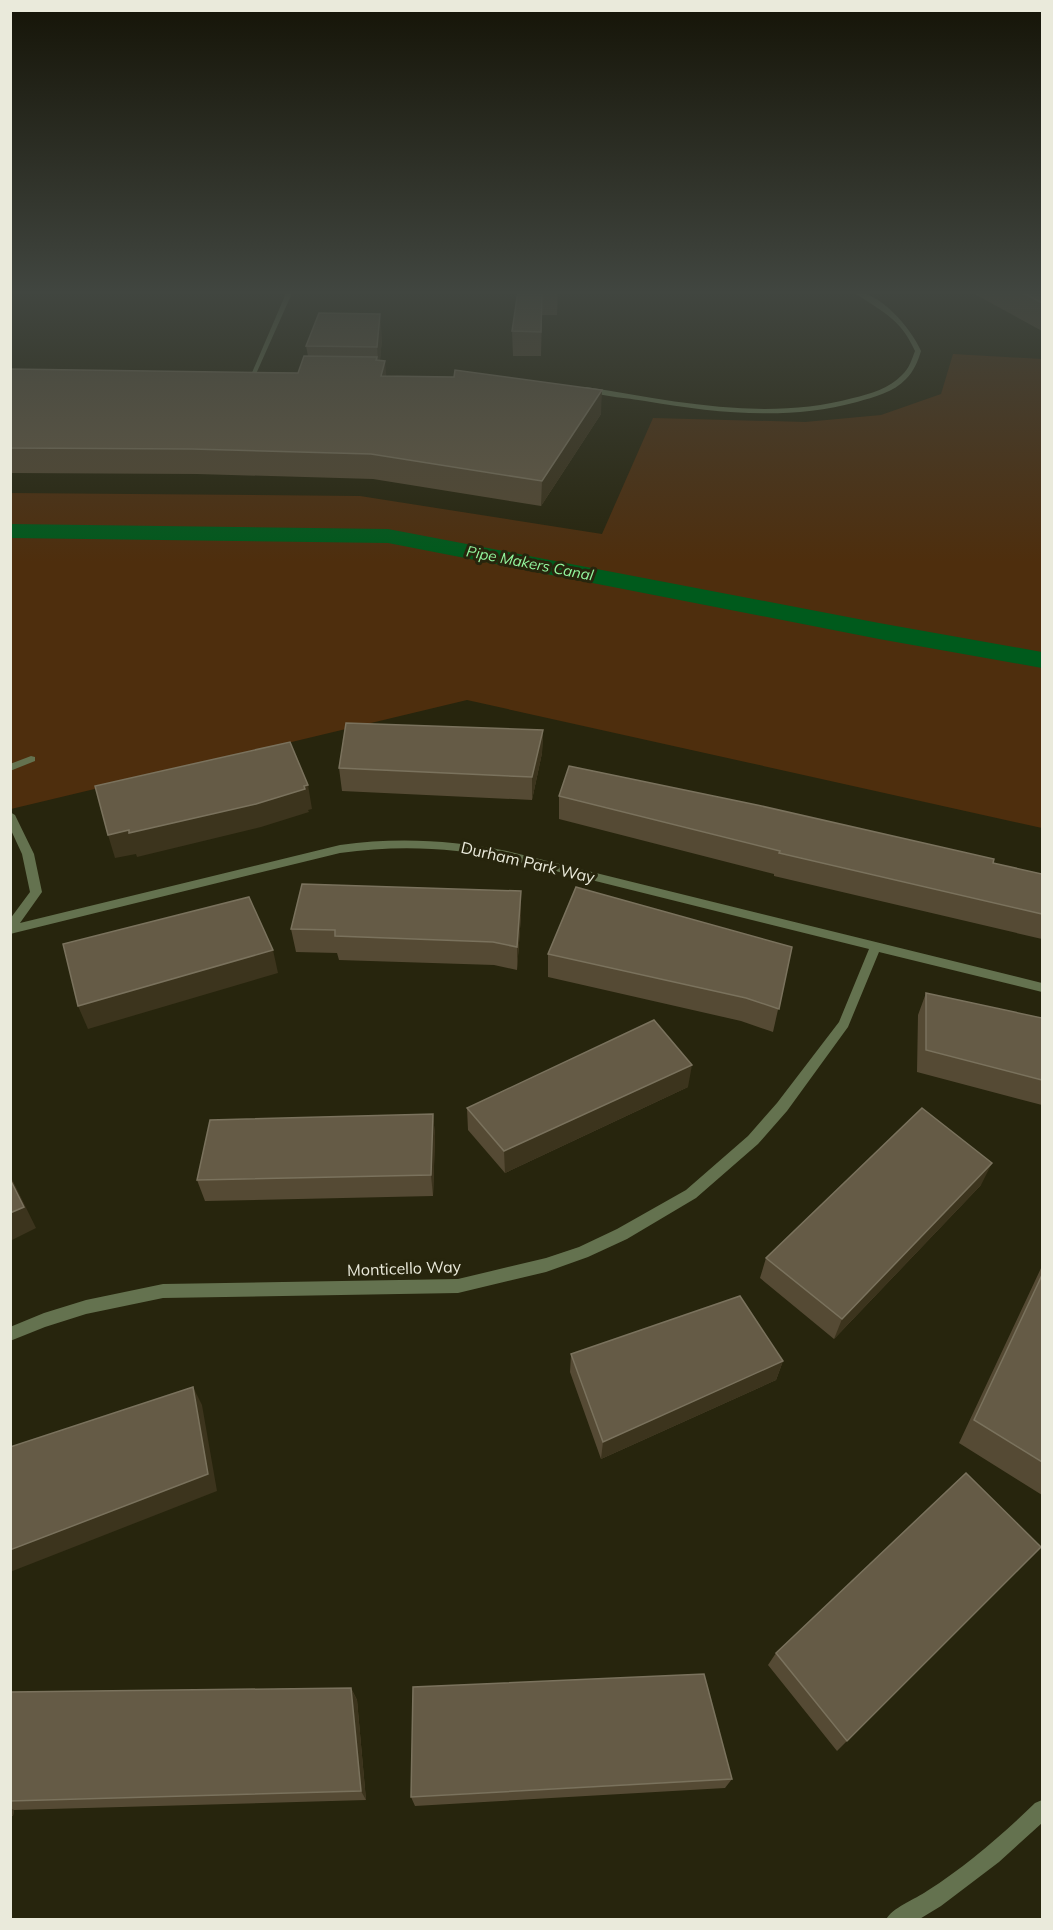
<svg xmlns="http://www.w3.org/2000/svg" width="1053" height="1930" font-family="Mulish,sans-serif">
<style>
.green{fill:#4e2e0d}
.lines{fill:none;stroke-linecap:round;stroke-linejoin:round}
.canal{fill:#005a1c;fill-rule:evenodd}
.street{fill:#64724f;fill-rule:evenodd}
.wall{fill:#554a34}
.shaded-wall{fill:#3c341d}
.building{fill:#655b46;stroke:#7a725d;stroke-width:1.5}
.labels{text-anchor:middle;dominant-baseline:central;stroke-width:6;stroke-linejoin:round;paint-order:stroke}
.far-water-label{font-size:15px;font-style:italic;fill:#93f79f;stroke:#27250d}
.street-label{font-size:16px;fill:#eaeadb;stroke:#27250d}
</style>
<rect width="100%" height="100%" fill="#27250d"/>
<!-- green -->
<path class="green" d="M 953,354 L 1042,359 L 1042,828 L 467,700 L 11,809 L 10,493 L 360,496 L 602,534 L 653,418 L 805,422 L 881,415 L 941,394 Z"/>
<g class="lines">
<!-- canal -->
<path class="canal" d="M 10,524 L 388,529 L 879,623 L 1042,652 L 1042,668 L 879,639 L 388,543 L 10,538 Z"/>
<!-- street -->
<path class="street" d="M 287,291 L 293,291 L 256,374 L 251,375 Z
M 852,291 C 880,291 911,328 921,351 C 918,361 914,371 906,379 C 894,392 874,397 857,402 C 787,421 716,413 645,401 C 629,398 594,396 583,389 L 586,387 C 674,401 765,422 853,398 C 870,394 890,388 902,375 C 909,369 912,359 915,351 C 900,317 880,311 852,291 Z
M 31,756 L 35,757 L 35,761 L 10,771 L 10,764 Z
M 10,812 L 15,815 L 34,854 L 42,892 L 20,923 L 340,845 C 397,837 450,840 507,851 L 1042,983 L 1042,992 L 879,952 L 848,1027 L 787,1111 L 758,1144 L 696,1198 L 627,1239 L 588,1257 L 546,1272 L 458,1293 L 163,1298 L 86,1314 L 45,1327 L 10,1341 L 10,1327 L 44,1313 L 86,1300 L 163,1284 L 458,1279 L 546,1258 L 579,1247 L 617,1229 L 686,1190 L 748,1136 L 777,1103 L 839,1022 L 869,949 L 507,859 C 450,847 397,845 340,853 L 10,934 L 10,919 L 30,892 L 22,854 L 10,828 Z
M 1042,1800 L 1042,1823 L 999,1862 L 941,1906 L 918,1920 L 886,1920 C 891,1908 916,1899 927,1891 C 966,1866 1002,1835 1035,1803 Z"/>
</g>
<!-- wall -->
<path class="wall" d="M 518,291 L 558,291 L 557,315 L 542,315 L 541,356 L 513,356 L 512,331 Z
M 969,291 L 1042,291 L 1042,331 Z
M 382,338 L 380,360 L 386,376 L 601,414 L 541,506 L 373,479 L 197,474 L 10,473 L 10,369 L 298,373 L 308,356 L 306,346 Z
M 543,730 L 542,753 L 532,800 L 342,791 L 339,768 Z
M 559,796 L 993,863 L 1042,874 L 1042,939 L 774,876 L 774,874 L 559,819 Z
M 521,915 L 517,970 L 494,965 L 339,960 L 337,953 L 296,952 L 291,929 Z
M 792,947 L 773,1032 L 741,1021 L 548,977 L 548,954 Z
M 926,993 L 1042,1018 L 1042,1105 L 917,1072 L 918,1015 Z
M 688,1087 L 505,1173 L 468,1130 L 467,1108 Z
M 433,1114 L 435,1136 L 433,1196 L 205,1201 L 197,1180 Z
M 981,1185 L 834,1339 L 760,1278 L 766,1258 Z
M 1042,1266 L 1042,1495 L 959,1443 Z
M 571,1354 L 783,1361 L 776,1380 L 601,1459 L 570,1372 Z
M 1041,1547 L 837,1751 L 768,1665 L 776,1653 Z
M 351,1688 L 357,1700 L 366,1800 L 14,1810 L 13,1816 L 10,1816 L 10,1692 Z
M 732,1779 L 725,1788 L 415,1806 L 411,1797 Z"/>
<!-- shaded-wall -->
<path class="shaded-wall" d="M 557,291 L 558,291 L 557,315 Z
M 380,314 L 382,338 L 379,372 L 377,347 Z
M 385,361 L 387,384 L 381,376 Z
M 602,390 L 601,414 L 541,506 L 542,481 Z
M 543,730 L 542,753 L 532,800 L 532,777 Z
M 308,785 L 312,809 L 308,810 L 309,812 L 261,827 L 137,857 L 136,854 L 115,858 L 108,835 Z
M 521,891 L 521,915 L 517,970 L 517,947 Z
M 273,950 L 278,973 L 88,1029 L 78,1006 Z
M 692,1065 L 688,1087 L 505,1173 L 504,1151 Z
M 433,1114 L 435,1136 L 433,1196 L 431,1175 Z
M 992,1163 L 981,1185 L 834,1339 L 842,1319 Z
M 10,1175 L 36,1228 L 10,1241 Z
M 783,1361 L 776,1380 L 601,1459 L 603,1442 Z
M 193,1387 L 202,1405 L 217,1491 L 10,1572 L 10,1550 Z
M 351,1688 L 357,1700 L 366,1800 L 361,1791 Z
M 10,1808 L 14,1810 L 13,1816 L 10,1815 Z"/>
<!-- building -->
<path class="building" d="M 518,291 L 542,291 L 541,332 L 512,331 Z
M 1020,291 L 1042,291 L 1042,303 Z
M 319,313 L 380,314 L 377,347 L 306,346 Z
M 304,356 L 377,357 L 376,360 L 385,361 L 381,376 L 454,377 L 455,370 L 602,390 L 542,481 L 371,454 L 192,449 L 10,448 L 10,369 L 298,373 Z
M 346,723 L 543,730 L 532,777 L 339,768 Z
M 290,742 L 308,785 L 304,786 L 305,789 L 256,804 L 129,833 L 129,830 L 108,835 L 95,786 Z
M 569,766 L 757,805 L 994,859 L 993,863 L 1042,874 L 1042,914 L 779,853 L 780,851 L 559,796 Z
M 302,884 L 521,891 L 517,947 L 493,942 L 335,936 L 335,930 L 291,929 Z
M 576,887 L 792,947 L 779,1009 L 746,998 L 548,954 Z
M 249,897 L 273,950 L 78,1006 L 63,944 Z
M 926,993 L 1042,1018 L 1042,1080 L 926,1050 Z
M 654,1020 L 692,1065 L 504,1151 L 467,1108 Z
M 922,1108 L 992,1163 L 842,1319 L 766,1258 Z
M 433,1114 L 431,1175 L 197,1180 L 210,1120 Z
M 10,1179 L 24,1207 L 10,1213 Z
M 1042,1275 L 1042,1462 L 974,1420 Z
M 740,1296 L 783,1361 L 603,1442 L 571,1354 Z
M 193,1387 L 208,1474 L 10,1550 L 10,1447 Z
M 966,1473 L 1041,1547 L 847,1741 L 776,1653 Z
M 704,1674 L 732,1779 L 411,1797 L 413,1687 Z
M 351,1688 L 361,1791 L 10,1801 L 10,1692 Z"/>
<!-- sky -->
<linearGradient id="sky" x2="0" y2="1"><stop stop-color="#151407"/><stop offset="0.52" stop-color="#414640"/><stop offset="1" stop-color="#414640" stop-opacity="0"/></linearGradient>
<rect width="1053" height="562" fill="url(#sky)"/>
<g class="labels">
<!-- far-water labels -->
<g class="far-water-label">
<text transform="translate(530 563) rotate(11)">Pipe Makers Canal</text>
</g>
<!-- street labels -->
<g class="street-label">
<text transform="translate(528 862) rotate(13)">Durham Park Way</text>
<text transform="translate(404 1268) rotate(-2)">Monticello Way</text>
</g>
</g>
<!-- border -->
<rect width="1053" height="1930" fill="none" stroke="#eaeadb" stroke-width="24"/>
</svg>
